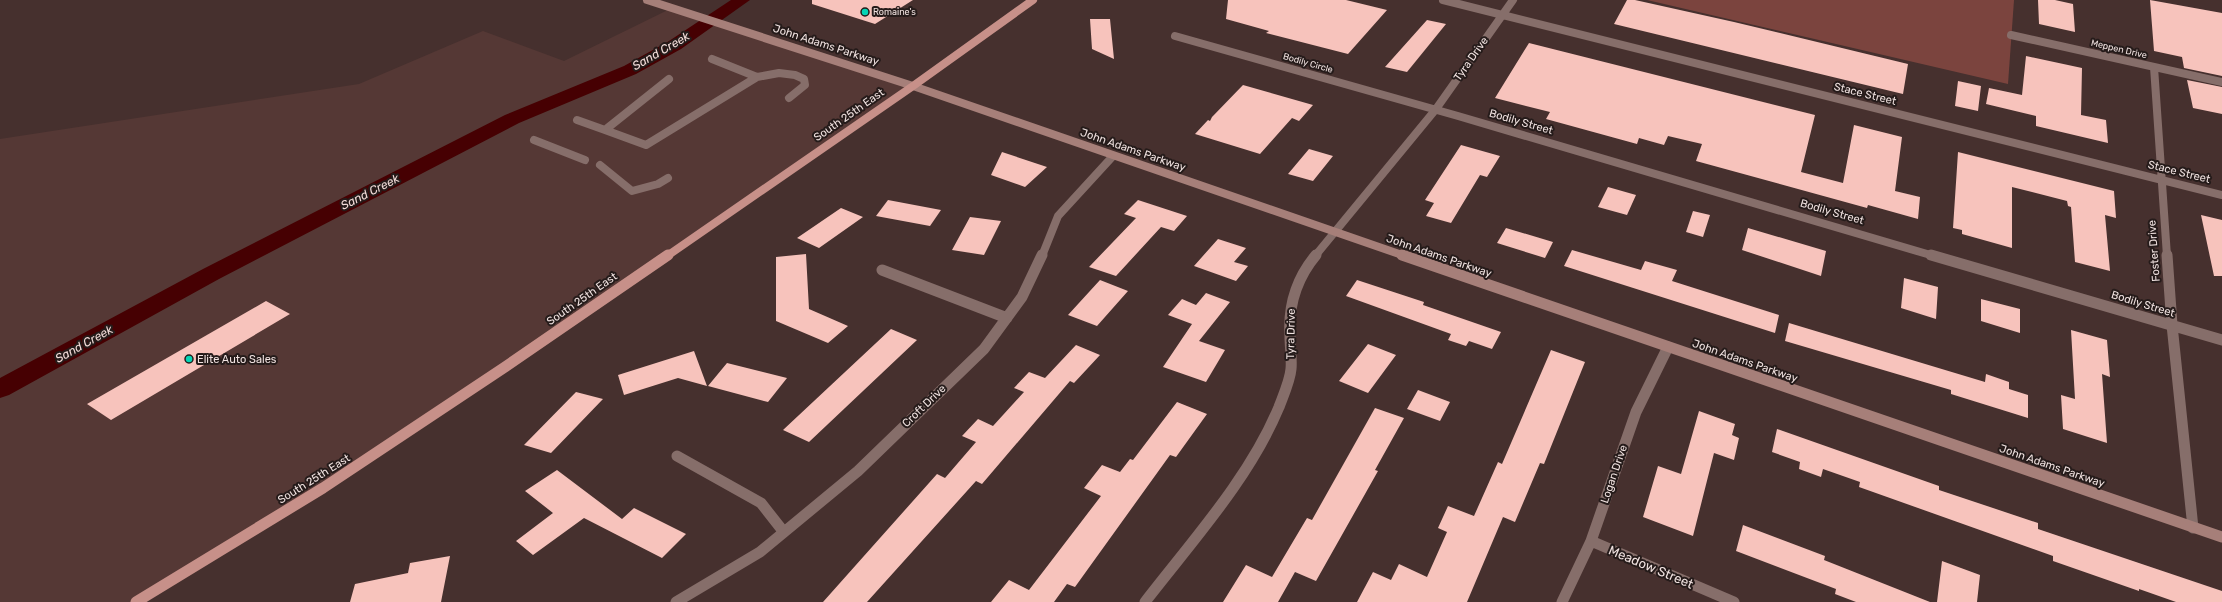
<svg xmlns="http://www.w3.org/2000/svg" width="2222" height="602" font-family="Rubik,sans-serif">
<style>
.built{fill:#553835}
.green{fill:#7b443e}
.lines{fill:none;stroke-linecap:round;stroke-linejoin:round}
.canal{fill:#460002;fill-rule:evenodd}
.building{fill:#f7c3bc}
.lane{stroke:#866e6a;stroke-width:8}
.street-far1{stroke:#866e6a;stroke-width:8}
.street{stroke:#866e6a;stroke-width:11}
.secondary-far1{stroke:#a67f79;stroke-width:8}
.secondary{stroke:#a67f79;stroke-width:11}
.primary-far1{stroke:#c79089;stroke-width:8}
.primary{stroke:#c79089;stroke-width:11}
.poi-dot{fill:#05d5b6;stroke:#251b1a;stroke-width:1.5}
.labels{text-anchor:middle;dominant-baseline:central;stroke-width:4;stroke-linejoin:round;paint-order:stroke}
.far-poi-label{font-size:9px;fill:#f0e2e0;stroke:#251b1a;text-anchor:start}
.far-street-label{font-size:9px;fill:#f0e2e0;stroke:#251b1a}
.street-label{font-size:11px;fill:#f0e2e0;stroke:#251b1a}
.poi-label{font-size:11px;fill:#f0e2e0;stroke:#251b1a;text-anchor:start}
.water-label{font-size:12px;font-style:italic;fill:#f2dbd8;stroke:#251b1a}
.near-street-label{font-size:13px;fill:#f0e2e0;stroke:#251b1a}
</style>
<rect width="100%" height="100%" fill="#46302e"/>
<!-- built -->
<path class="built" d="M 676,6 L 913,86 L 505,367 L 136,602 L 0,602 L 0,139 L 359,84 L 483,31 L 564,61 Z"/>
<!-- green -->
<path class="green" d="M 1647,0 L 2014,0 L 2008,84 Z"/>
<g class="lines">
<!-- canal -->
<path class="canal" d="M 731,0 L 750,0 L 681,49 L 636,74 L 519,123 L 219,279 L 9,395 L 0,398 L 0,378 L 203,269 L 505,115 L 624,66 L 669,41 Z"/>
</g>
<!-- building -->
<path class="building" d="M 812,0 L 913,0 L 875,24 L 812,4 Z
M 1228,0 L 1346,0 L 1387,10 L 1348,54 L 1266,33 L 1269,31 L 1226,19 Z
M 1627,0 L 1635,0 L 1734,22 L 1908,64 L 1903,94 L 1614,24 Z
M 2038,0 L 2055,0 L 2073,4 L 2075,32 L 2039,24 Z
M 2150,0 L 2222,13 L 2222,76 L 2184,68 L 2182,57 L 2154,51 Z
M 1090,19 L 1110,19 L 1114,59 L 1092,49 Z
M 1427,20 L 1446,24 L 1407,72 L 1385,67 Z
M 1529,43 L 1815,115 L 1801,172 L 1843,183 L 1854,125 L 1902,137 L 1895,191 L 1920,197 L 1918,219 L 1868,205 L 1867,208 L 1696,161 L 1702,144 L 1668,136 L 1664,145 L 1639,138 L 1637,144 L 1546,119 L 1550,112 L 1495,98 Z
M 2026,56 L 2082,68 L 2081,115 L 2106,120 L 2108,143 L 2036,126 L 2036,116 L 1986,104 L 1989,88 L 2022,95 Z
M 2187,80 L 2222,87 L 2222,114 L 2193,108 Z
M 1958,81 L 1981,86 L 1978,111 L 1955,106 Z
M 1243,85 L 1313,105 L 1299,121 L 1292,118 L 1260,154 L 1195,134 L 1208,120 L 1210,121 L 1212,117 Z
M 1461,145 L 1500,156 L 1487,177 L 1480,175 L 1451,223 L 1426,216 L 1434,203 L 1425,200 Z
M 1309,149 L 1333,156 L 1313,181 L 1288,174 Z
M 1002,152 L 1047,167 L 1025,187 L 991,175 Z
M 1958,152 L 2114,191 L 2116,218 L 2105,215 L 2110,271 L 2075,262 L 2071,207 L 2068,206 L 2067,201 L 2012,187 L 2012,248 L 1962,234 L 1962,230 L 1953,228 Z
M 1608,187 L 1636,195 L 1627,215 L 1598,207 Z
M 888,200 L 941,210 L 930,226 L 876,216 Z
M 1138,200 L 1187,216 L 1174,231 L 1161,227 L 1116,276 L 1089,267 L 1136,218 L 1124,214 Z
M 841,208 L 863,217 L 819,248 L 797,238 Z
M 1693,211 L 1710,215 L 1703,237 L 1686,232 Z
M 2201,215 L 2222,220 L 2222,276 L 2214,276 Z
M 970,217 L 1001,221 L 984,255 L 952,250 Z
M 1506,228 L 1553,242 L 1545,258 L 1497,243 Z
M 1748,228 L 1826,251 L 1821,276 L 1742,250 Z
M 1218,239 L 1246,248 L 1234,262 L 1248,266 L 1236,281 L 1194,266 Z
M 1572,250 L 1641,270 L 1645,261 L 1677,270 L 1672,281 L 1779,315 L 1775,333 L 1564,266 Z
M 806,254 L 809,309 L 848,326 L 828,343 L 776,321 L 776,257 Z
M 1904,278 L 1938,287 L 1936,319 L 1901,308 Z
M 1100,280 L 1128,291 L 1097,326 L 1068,315 Z
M 1357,280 L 1424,302 L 1423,305 L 1501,332 L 1492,349 L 1469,341 L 1466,346 L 1448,340 L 1451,334 L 1346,296 Z
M 1206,293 L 1230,302 L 1199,341 L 1225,350 L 1206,382 L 1163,367 L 1192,324 L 1168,315 L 1182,299 L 1196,305 Z
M 1981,299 L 2020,309 L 2020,333 L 1981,321 Z
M 266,301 L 290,314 L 111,420 L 87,404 Z
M 1789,323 L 1985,382 L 1986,374 L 2009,382 L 2009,389 L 2028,395 L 2028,418 L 1951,394 L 1951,390 L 1785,341 Z
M 891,329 L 917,340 L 809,442 L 783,430 Z
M 2071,330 L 2107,340 L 2110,377 L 2102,374 L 2107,443 L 2063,429 L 2061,395 L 2075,399 Z
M 1368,344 L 1396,355 L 1368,393 L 1339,381 Z
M 1076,345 L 1100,355 L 1074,383 L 1070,381 L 982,484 L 976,481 L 867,602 L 823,602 L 937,474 L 945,478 L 976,442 L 962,436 L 978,419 L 993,426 L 1024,392 L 1014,388 L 1029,372 L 1045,378 Z
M 1551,350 L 1585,362 L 1544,464 L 1540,463 L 1515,522 L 1503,517 L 1467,602 L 1357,602 L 1373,572 L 1391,580 L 1399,564 L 1427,577 L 1447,532 L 1438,528 L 1448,506 L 1474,516 L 1498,462 L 1502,464 Z
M 694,351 L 707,386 L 678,378 L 624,395 L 618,375 Z
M 727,363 L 787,378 L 768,402 L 708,386 Z
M 1418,390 L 1450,402 L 1440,421 L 1407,409 Z
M 576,392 L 603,399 L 551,453 L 524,445 Z
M 1177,402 L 1207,414 L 1176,457 L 1170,455 L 1075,587 L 1067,584 L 1054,602 L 991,602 L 1009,580 L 1029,590 L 1101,496 L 1084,488 L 1102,465 L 1120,472 L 1130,459 L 1133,460 Z
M 1375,408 L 1404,418 L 1375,470 L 1378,471 L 1316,581 L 1295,572 L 1278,602 L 1223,602 L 1246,565 L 1272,577 L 1307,518 L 1312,520 Z
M 1699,411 L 1735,424 L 1732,435 L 1739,438 L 1734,460 L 1714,453 L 1693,536 L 1643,517 L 1658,466 L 1681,474 Z
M 1777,429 L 1939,486 L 1939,490 L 2038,523 L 2038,529 L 2222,591 L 2222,602 L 2176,602 L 2139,589 L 2139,591 L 2053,561 L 2053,556 L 1859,487 L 1860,482 L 1823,469 L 1821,477 L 1799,469 L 1800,462 L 1772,452 Z
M 557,470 L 622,519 L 634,508 L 686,534 L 662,558 L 584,518 L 533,555 L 516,541 L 553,513 L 525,491 Z
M 1743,525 L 1825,556 L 1824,560 L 1930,602 L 1856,602 L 1835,594 L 1836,589 L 1736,551 Z
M 450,556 L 441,602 L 350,602 L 355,584 L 408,573 L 410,563 Z
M 1942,561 L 1980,575 L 1977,602 L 1937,602 Z"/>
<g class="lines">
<!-- lane -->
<path class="lane" d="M 712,59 L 757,77
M 669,79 L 605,130 L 646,145 L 757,77 L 779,73 L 795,75 L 804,79 L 805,85 L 789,98
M 577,120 L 605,130
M 534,140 L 585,160
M 600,165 L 632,191 L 658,184 L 668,178"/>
<!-- street-far1 -->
<path class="street-far1" d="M 1443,0 L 2222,195
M 2011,35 L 2222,82
M 1175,36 L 1458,116 L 1934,256
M 2154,67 L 2167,256
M 1042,256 L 1058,216 L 1113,156
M 1315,256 L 1436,109 L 1513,0"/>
<!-- street -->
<path class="street" d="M 1931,255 L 2222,340
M 2167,255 L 2172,325 L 2193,528
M 882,270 L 1007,318
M 677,456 L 761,503 L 783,531
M 1591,541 L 1734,602
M 676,602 L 760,552 L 858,471 L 984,349 L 1022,297 L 1042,255
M 1145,602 C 1192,541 1249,479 1279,407 C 1283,396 1290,381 1291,369 C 1292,359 1290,347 1290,336 C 1288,305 1296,279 1316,255
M 1562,602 L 1591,541 L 1636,412 L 1668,347"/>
<!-- secondary-far1 -->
<path class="secondary-far1" d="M 647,0 L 913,86 L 1405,256"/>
<!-- secondary -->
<path class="secondary" d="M 1402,255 L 2222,537"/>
<!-- primary-far1 -->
<path class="primary-far1" d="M 667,256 L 913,86 L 1033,0"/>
<!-- primary -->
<path class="primary" d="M 136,602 L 323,488 L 505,367 L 668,255"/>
</g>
<!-- markers -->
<g class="poi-dot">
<circle cx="865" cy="12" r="4"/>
<circle cx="189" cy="359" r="4"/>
</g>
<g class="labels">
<!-- far-poi labels -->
<g class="far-poi-label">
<text x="873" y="12">Romaine's</text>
</g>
<!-- far-street labels -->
<g class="far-street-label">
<text transform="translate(2119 49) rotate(13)">Meppen Drive</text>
<text transform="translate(1308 63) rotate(16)">Bodily Circle</text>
</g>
<!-- street labels -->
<g class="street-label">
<text transform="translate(826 45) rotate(18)">John Adams Parkway</text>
<text transform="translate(1471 59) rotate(-55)">Tyra Drive</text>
<text transform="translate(1865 94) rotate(14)">Stace Street</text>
<text transform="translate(849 115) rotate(-35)">South 25th East</text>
<text transform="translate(1521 122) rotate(16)">Bodily Street</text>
<text transform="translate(1133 150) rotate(19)">John Adams Parkway</text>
<text transform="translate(2179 172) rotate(14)">Stace Street</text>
<text transform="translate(1832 212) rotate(16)">Bodily Street</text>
<text transform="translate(2154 251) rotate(-94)">Foster Drive</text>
<text transform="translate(1439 256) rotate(19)">John Adams Parkway</text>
<text transform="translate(582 299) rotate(-35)">South 25th East</text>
<text transform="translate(2143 304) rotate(17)">Bodily Street</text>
<text transform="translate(1291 334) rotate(-89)">Tyra Drive</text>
<text transform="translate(1745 361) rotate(19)">John Adams Parkway</text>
<text transform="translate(924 406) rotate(-44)">Croft Drive</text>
<text transform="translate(2052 466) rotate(19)">John Adams Parkway</text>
<text transform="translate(1614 474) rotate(-71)">Logan Drive</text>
<text transform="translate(314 479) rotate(-32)">South 25th East</text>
</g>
<!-- poi labels -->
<g class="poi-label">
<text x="197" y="359">Elite Auto Sales</text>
</g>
<!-- water labels -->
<g class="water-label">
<text transform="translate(661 51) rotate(-30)">Sand Creek</text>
<text transform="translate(370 192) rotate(-27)">Sand Creek</text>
<text transform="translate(84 344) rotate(-29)">Sand Creek</text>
</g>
<!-- near-street labels -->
<g class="near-street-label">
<text transform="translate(1651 567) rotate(23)">Meadow Street</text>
</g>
</g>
</svg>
